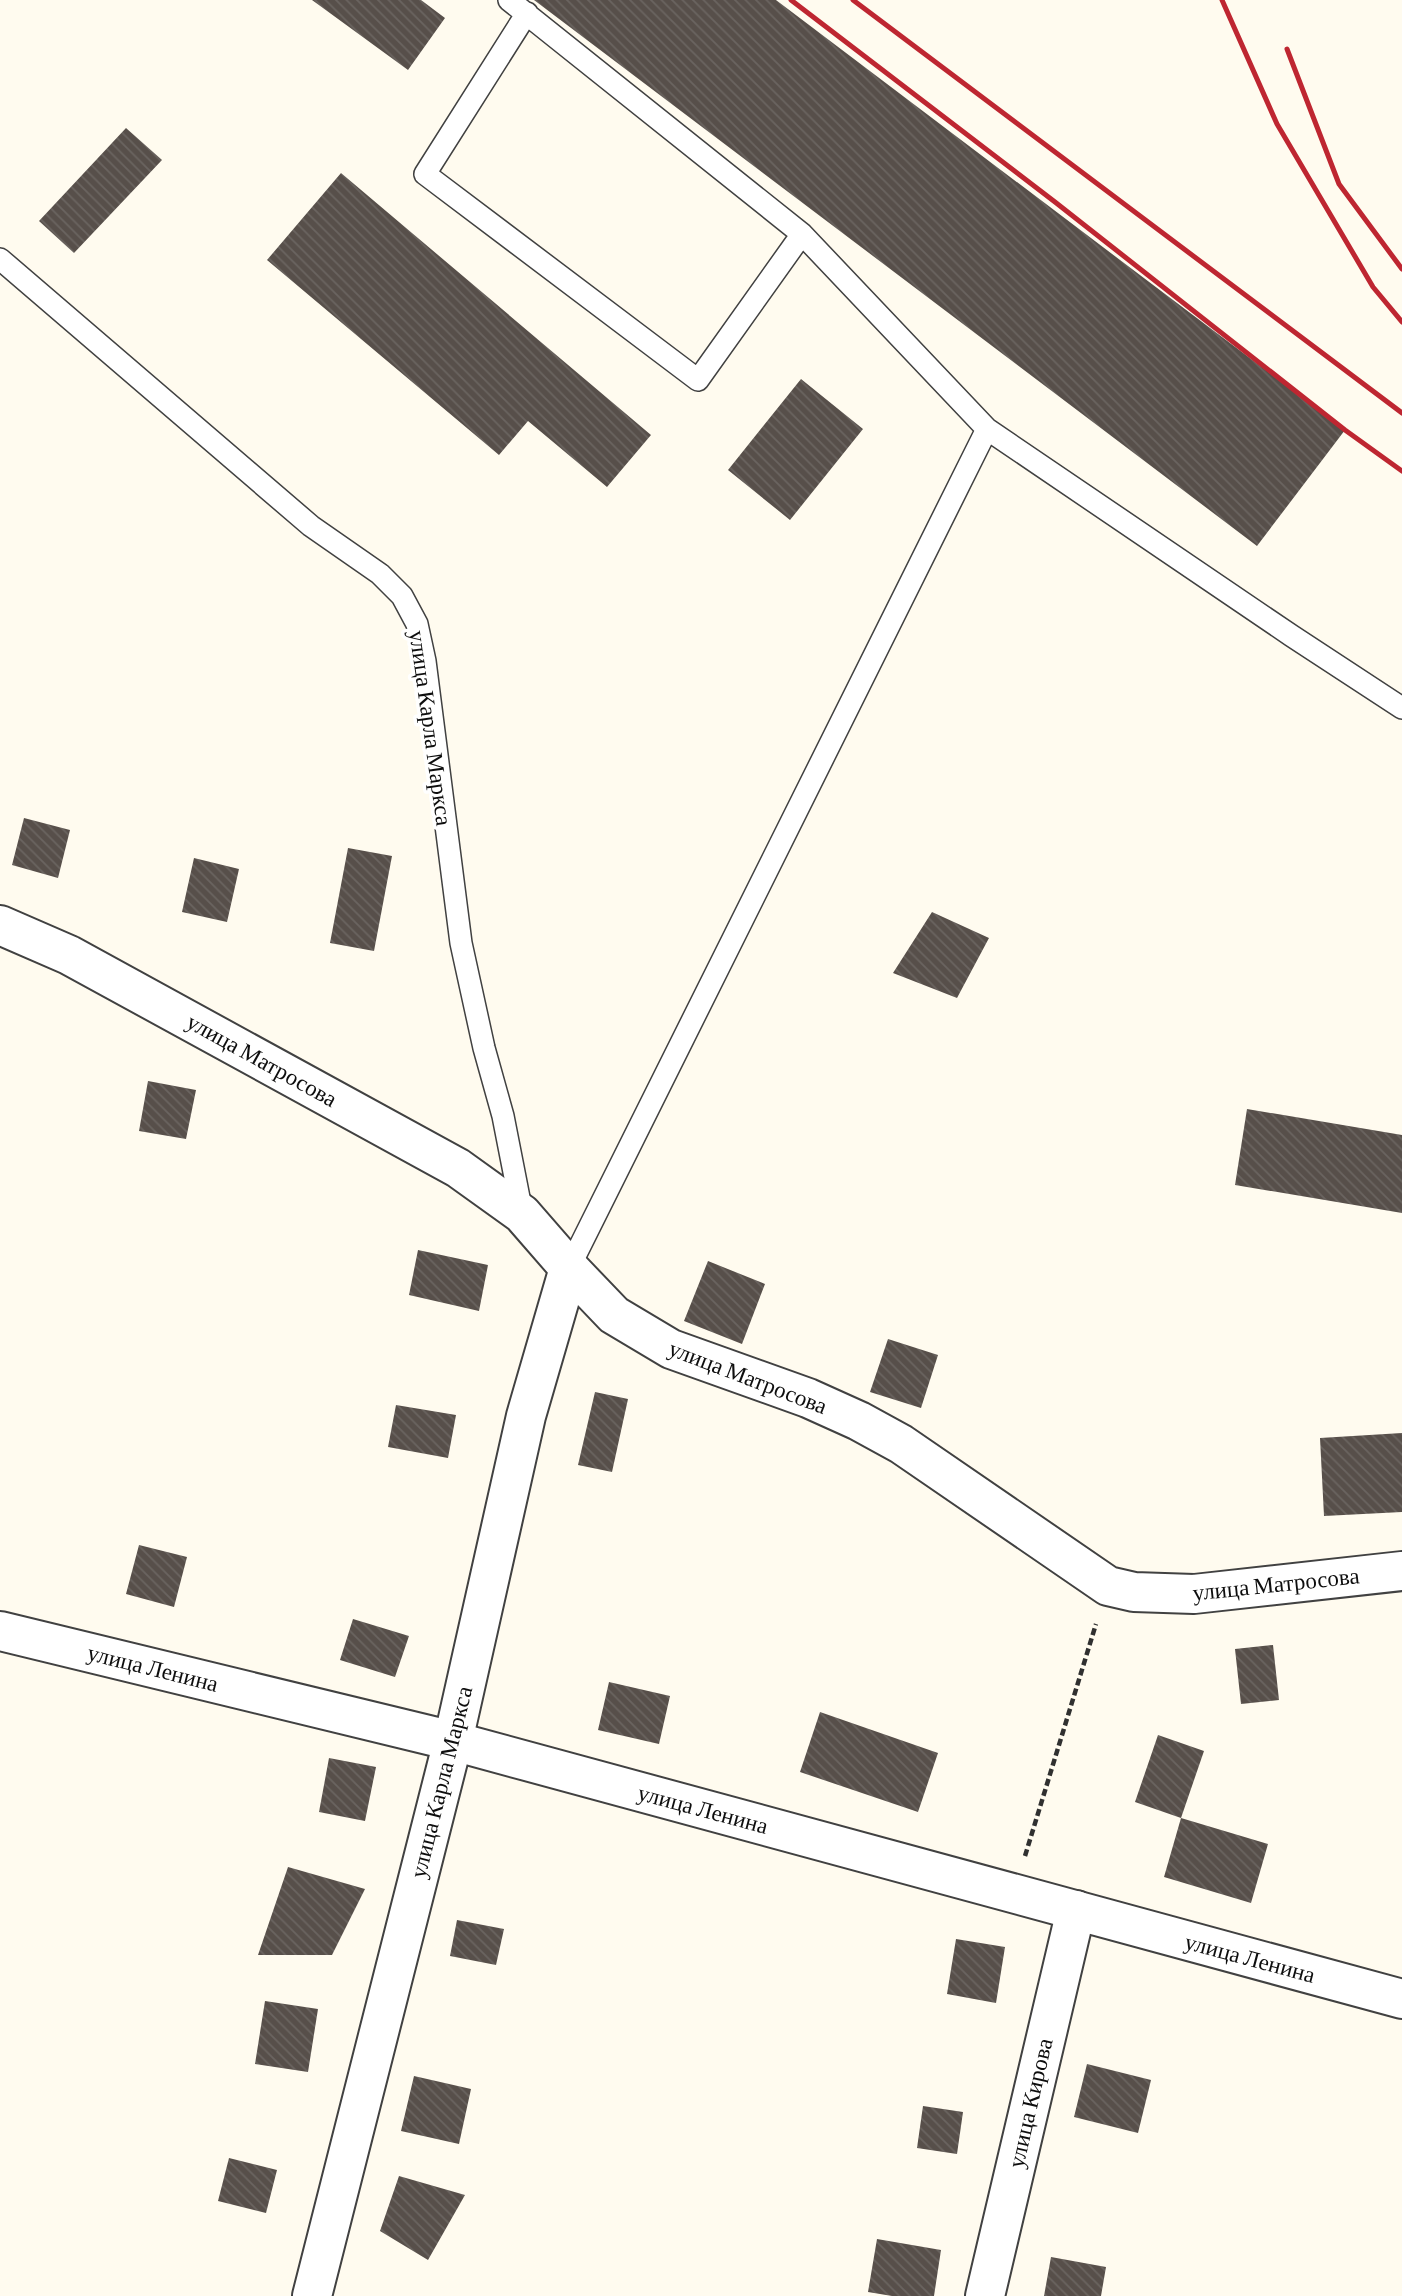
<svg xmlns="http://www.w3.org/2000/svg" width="1402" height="2296" font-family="'Crimson Pro',serif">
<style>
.building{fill:url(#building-back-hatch)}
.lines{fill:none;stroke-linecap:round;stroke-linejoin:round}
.service-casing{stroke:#414141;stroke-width:24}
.minor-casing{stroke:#414141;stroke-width:42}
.tertiary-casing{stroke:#414141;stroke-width:42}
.path{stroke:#303030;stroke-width:4.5;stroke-dasharray:7 3.5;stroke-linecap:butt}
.service{stroke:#fff;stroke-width:21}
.minor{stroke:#fff;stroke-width:38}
.tertiary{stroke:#fff;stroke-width:38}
.rail{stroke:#be2631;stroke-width:5}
.labels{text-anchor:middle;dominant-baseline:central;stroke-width:7;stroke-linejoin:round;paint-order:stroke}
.street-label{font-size:23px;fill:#0e0e0e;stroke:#fff}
</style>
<defs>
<pattern id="building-back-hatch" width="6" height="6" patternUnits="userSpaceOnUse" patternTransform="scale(1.75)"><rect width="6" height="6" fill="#574f4a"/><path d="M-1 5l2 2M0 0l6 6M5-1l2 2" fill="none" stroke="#6a6460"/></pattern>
</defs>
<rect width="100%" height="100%" fill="#fffbef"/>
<!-- building -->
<path class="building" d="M 312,0 L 421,0 L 445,18 L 408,70 Z
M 534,0 L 776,0 L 1345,430 L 1257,546 Z
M 126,128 L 162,160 L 74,253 L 39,221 Z
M 341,173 L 651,435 L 607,487 L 528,421 L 499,455 L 267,260 Z
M 801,379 L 863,429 L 790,520 L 728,470 Z
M 24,818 L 70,830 L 58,878 L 12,865 Z
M 348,848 L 392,856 L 374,951 L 330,943 Z
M 194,858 L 239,869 L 227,922 L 182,912 Z
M 932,912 L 989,938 L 957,998 L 893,973 Z
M 148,1081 L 196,1090 L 186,1139 L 139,1131 Z
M 1247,1109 L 1402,1135 L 1402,1213 L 1235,1185 Z
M 418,1250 L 488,1265 L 479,1311 L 409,1295 Z
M 708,1261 L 765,1284 L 742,1344 L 684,1321 Z
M 888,1339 L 938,1355 L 921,1408 L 870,1392 Z
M 595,1392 L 628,1399 L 612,1472 L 578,1465 Z
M 396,1405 L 456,1415 L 448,1458 L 388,1447 Z
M 1402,1433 L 1402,1512 L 1324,1516 L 1320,1438 Z
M 139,1545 L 187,1557 L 174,1607 L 126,1594 Z
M 353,1619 L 409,1636 L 395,1677 L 340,1660 Z
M 1273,1645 L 1279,1700 L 1241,1704 L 1235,1649 Z
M 609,1682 L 670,1696 L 659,1744 L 598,1730 Z
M 820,1712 L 938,1753 L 918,1812 L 800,1772 Z
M 1158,1735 L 1204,1751 L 1181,1818 L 1135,1802 Z
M 329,1758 L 376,1767 L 365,1821 L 319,1812 Z
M 1181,1818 L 1268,1844 L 1251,1903 L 1164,1877 Z
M 288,1867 L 365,1889 L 332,1955 L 258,1955 Z
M 457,1920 L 504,1929 L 496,1965 L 450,1956 Z
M 956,1939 L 1005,1947 L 996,2003 L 947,1994 Z
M 265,2001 L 318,2009 L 308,2072 L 255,2064 Z
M 1087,2064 L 1151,2080 L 1138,2133 L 1074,2117 Z
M 414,2076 L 471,2089 L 459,2144 L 401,2131 Z
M 923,2106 L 963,2112 L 957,2154 L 917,2148 Z
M 229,2158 L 277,2170 L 266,2213 L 218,2201 Z
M 399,2176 L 465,2195 L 428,2260 L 380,2231 Z
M 877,2239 L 941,2250 L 934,2296 L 892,2296 L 868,2292 Z
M 1051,2257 L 1106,2267 L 1101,2296 L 1044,2296 Z"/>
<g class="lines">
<defs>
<path id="service" d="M 509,0 L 802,234 L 987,429 L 1292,636 L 1402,708
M 527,13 L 425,174 L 698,380 L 802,234
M 0,259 L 311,526 L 380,574 L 402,596 L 417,624 L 425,661 L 461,943 L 484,1048 L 503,1116 L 522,1213
M 569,1268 L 987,429"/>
<path id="minor" d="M 0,925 L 69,955 L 458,1168 L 522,1214 L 569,1268 L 614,1315 L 671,1349 L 808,1398 L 859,1421 L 901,1444 L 1108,1586 L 1134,1592 L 1194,1594 L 1402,1571
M 312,2296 L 453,1741 L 526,1416 L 569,1268
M 985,2296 L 1076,1910"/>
<path id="tertiary" d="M 0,1631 L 453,1741 L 1402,1999"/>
</defs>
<!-- service casing -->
<use href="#service" class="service-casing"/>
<!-- minor casing -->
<use href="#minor" class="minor-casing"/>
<!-- tertiary casing -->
<use href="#tertiary" class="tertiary-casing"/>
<!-- path -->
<path class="path" d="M 1025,1856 L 1096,1624"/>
<!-- service -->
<use href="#service" class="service"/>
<!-- minor -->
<use href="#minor" class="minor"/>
<!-- tertiary -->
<use href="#tertiary" class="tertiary"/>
<!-- rail -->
<path class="rail" d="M 791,0 L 1055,202 L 1345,430 L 1402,471
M 853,0 L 1402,413
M 1222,0 L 1277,124 L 1373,287 L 1402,322
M 1287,49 L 1339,184 L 1402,269"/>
</g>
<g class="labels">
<!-- street labels -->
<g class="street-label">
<text transform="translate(431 728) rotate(82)">улица Карла Маркса</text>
<text transform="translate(262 1060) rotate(29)">улица Матросова</text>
<text transform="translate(748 1377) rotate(21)">улица Матросова</text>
<text transform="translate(1276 1584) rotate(-6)">улица Матросова</text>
<text transform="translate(153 1668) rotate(14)">улица Ленина</text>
<text transform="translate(441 1782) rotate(-76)">улица Карла Маркса</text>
<text transform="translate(703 1809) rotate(15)">улица Ленина</text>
<text transform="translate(1250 1958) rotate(15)">улица Ленина</text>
<text transform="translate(1030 2103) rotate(-77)">улица Кирова</text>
</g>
</g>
</svg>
